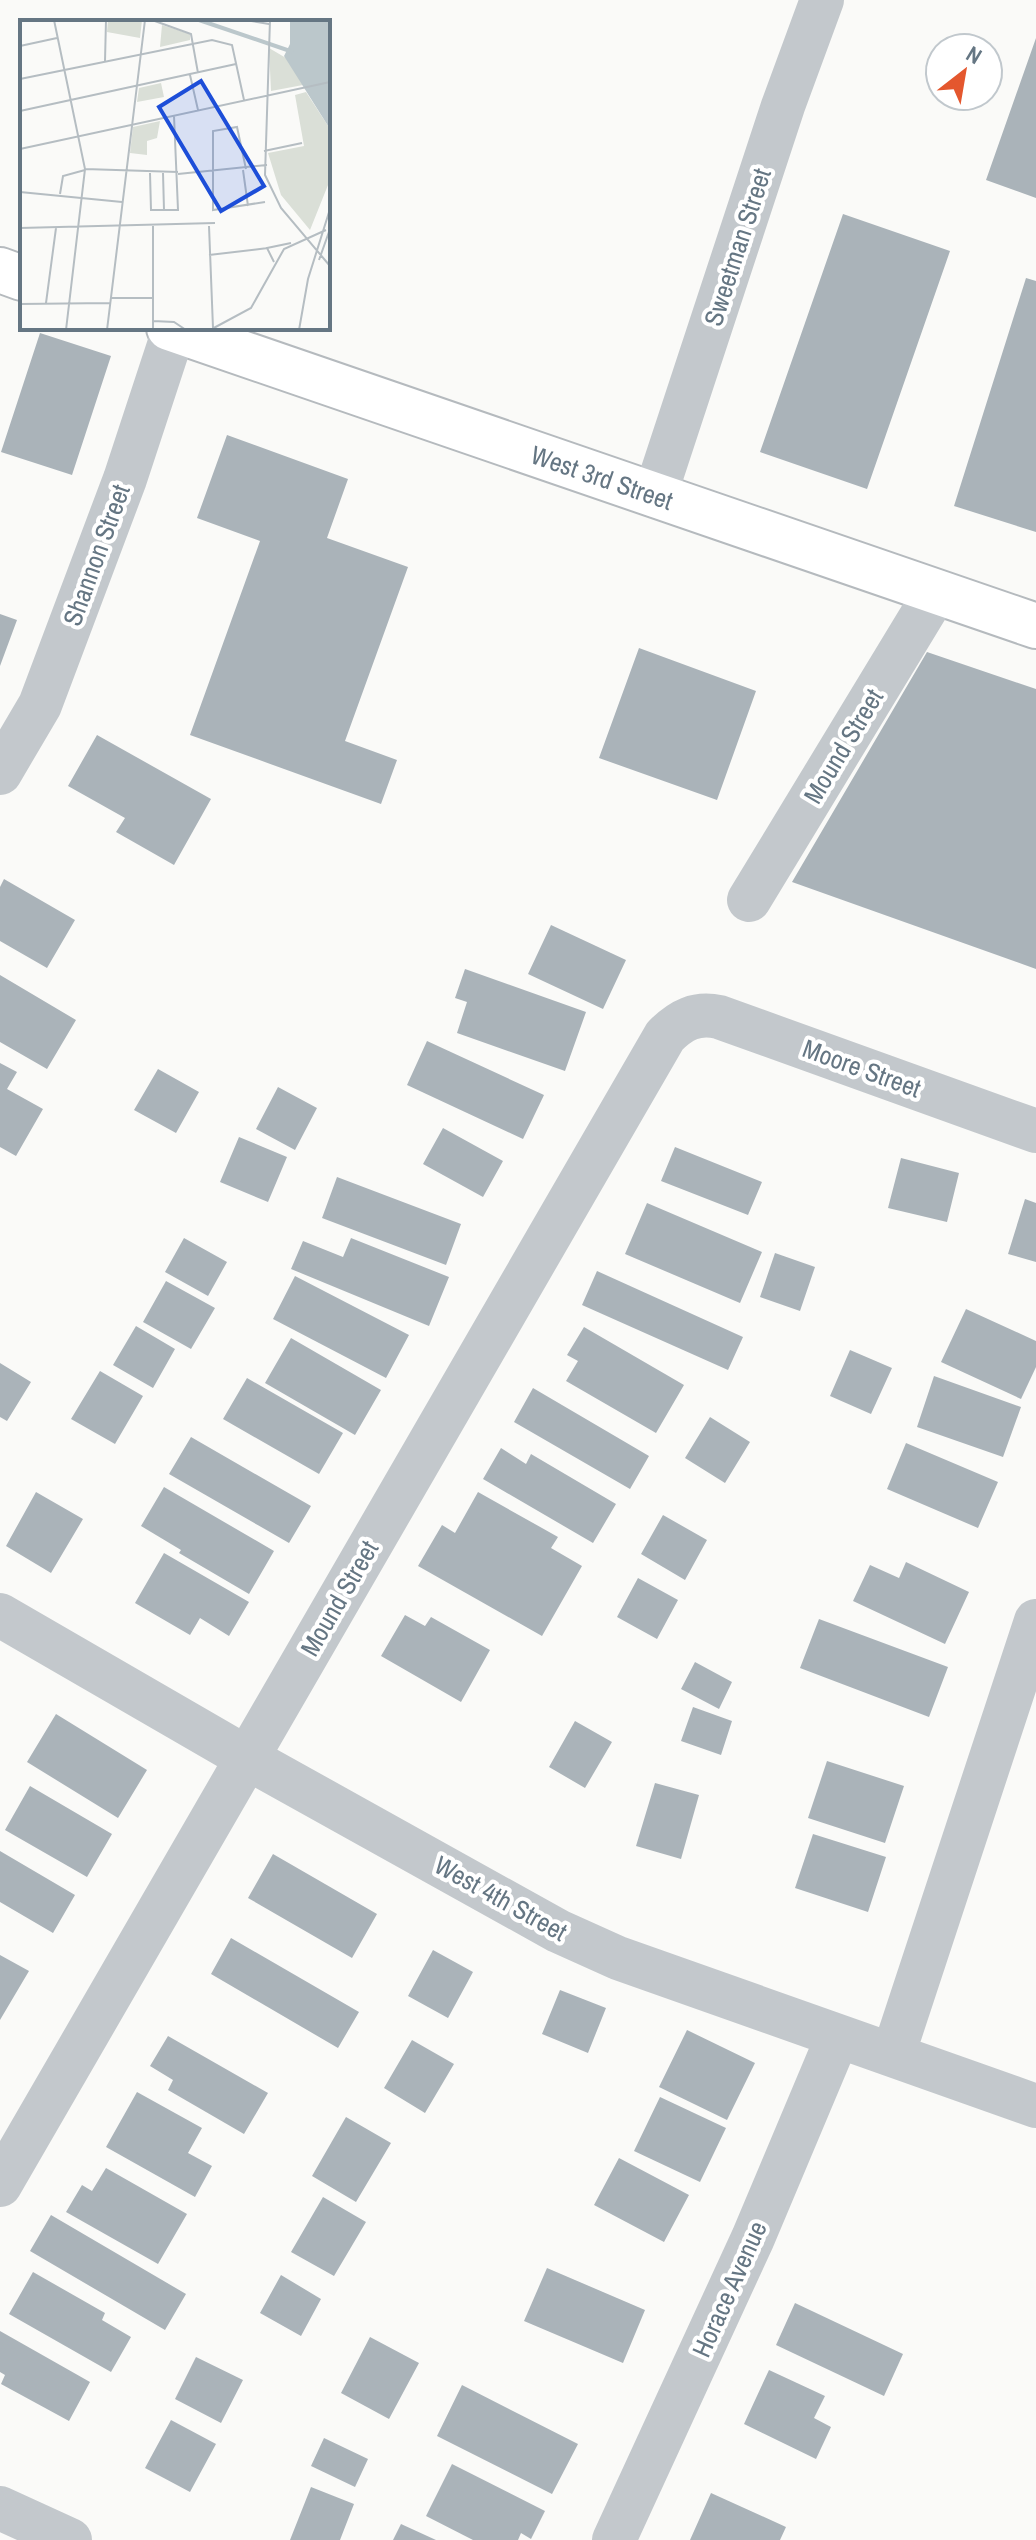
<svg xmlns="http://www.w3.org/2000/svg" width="1036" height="2540" font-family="'Archivo Narrow',sans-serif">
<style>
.building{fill:#aab3b9}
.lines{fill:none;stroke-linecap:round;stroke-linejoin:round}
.major-casing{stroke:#b5babe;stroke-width:48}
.minor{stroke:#c3c8cc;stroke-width:44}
.major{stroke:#fff;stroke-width:44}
.labels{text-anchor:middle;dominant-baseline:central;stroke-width:8;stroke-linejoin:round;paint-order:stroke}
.street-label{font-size:26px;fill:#657683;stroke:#fff}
.inset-river{fill:none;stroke:#bbc7cb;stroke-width:4}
.inset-road{fill:none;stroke:#b5bdc2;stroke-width:2}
.view{fill:#1d4ed8;fill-opacity:0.15;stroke:#1d4ed8;stroke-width:4}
.inset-edge{fill:none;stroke:#657683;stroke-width:4}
</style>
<rect width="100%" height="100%" fill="#fafaf8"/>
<!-- building -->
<path class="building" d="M 1036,38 L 1036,198 L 986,180 Z
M 843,214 L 950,251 L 867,489 L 760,452 Z
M 1026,278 L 1036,281 L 1036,532 L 954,506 Z
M 40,333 L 111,356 L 72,475 L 1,452 Z
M 227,435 L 348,479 L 327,538 L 408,567 L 345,741 L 397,760 L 381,804 L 190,735 L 260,541 L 197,518 Z
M 0,614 L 17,620 L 0,666 Z
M 639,648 L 756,691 L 717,800 L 599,758 Z
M 927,652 L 1036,689 L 1036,969 L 792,882 Z
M 97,735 L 211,799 L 174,865 L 116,832 L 125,818 L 68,786 Z
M 4,879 L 75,920 L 47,968 L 0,941 L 0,887 Z
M 551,925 L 626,960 L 603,1009 L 528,974 Z
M 465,969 L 586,1012 L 565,1071 L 457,1033 L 467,1002 L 455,998 Z
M 0,975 L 76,1020 L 47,1069 L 0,1042 Z
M 427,1041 L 544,1095 L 523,1139 L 407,1085 Z
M 0,1063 L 17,1072 L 7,1089 L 43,1109 L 16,1156 L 0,1147 Z
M 158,1069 L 199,1092 L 176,1133 L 134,1110 Z
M 278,1087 L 317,1108 L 295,1150 L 256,1129 Z
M 443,1128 L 503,1161 L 483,1197 L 423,1164 Z
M 239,1137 L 287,1157 L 268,1202 L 220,1182 Z
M 675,1147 L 762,1182 L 748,1215 L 661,1181 Z
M 901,1158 L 959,1173 L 947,1222 L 888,1208 Z
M 337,1177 L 461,1224 L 446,1265 L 322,1218 Z
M 1025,1199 L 1036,1203 L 1036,1262 L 1008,1254 Z
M 647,1203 L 762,1252 L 740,1303 L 625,1254 Z
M 184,1238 L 227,1262 L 208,1296 L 165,1272 Z
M 351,1238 L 449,1277 L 429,1326 L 291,1269 L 303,1241 L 343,1257 Z
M 775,1253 L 815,1267 L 800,1311 L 760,1297 Z
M 597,1271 L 743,1337 L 728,1370 L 582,1305 Z
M 295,1276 L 409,1335 L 386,1378 L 273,1319 Z
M 166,1281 L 215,1308 L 191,1349 L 143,1322 Z
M 966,1309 L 1036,1341 L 1036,1367 L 1021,1399 L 941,1362 Z
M 136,1326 L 175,1349 L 153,1388 L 113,1365 Z
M 584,1327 L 684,1385 L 656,1433 L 566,1381 L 578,1361 L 567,1355 Z
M 291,1338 L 381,1390 L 355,1435 L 265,1383 Z
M 850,1350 L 892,1368 L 871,1414 L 830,1396 Z
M 0,1363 L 31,1382 L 7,1421 L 0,1417 Z
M 100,1371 L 143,1396 L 115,1444 L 71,1419 Z
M 934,1376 L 1021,1407 L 1003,1457 L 917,1427 Z
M 247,1378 L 343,1433 L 319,1474 L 223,1419 Z
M 533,1388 L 649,1456 L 630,1489 L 514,1422 Z
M 710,1417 L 750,1442 L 725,1483 L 685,1458 Z
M 191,1437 L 311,1506 L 289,1543 L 169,1474 Z
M 906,1443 L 998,1482 L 978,1528 L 887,1489 Z
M 501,1448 L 526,1464 L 531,1454 L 616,1504 L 593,1543 L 483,1479 Z
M 164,1487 L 274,1551 L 249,1594 L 179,1553 L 181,1550 L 141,1526 Z
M 36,1492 L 83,1519 L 51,1573 L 6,1546 Z
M 478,1492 L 558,1537 L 551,1548 L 582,1566 L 542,1636 L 418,1566 L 442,1525 L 455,1533 Z
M 663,1515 L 707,1540 L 685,1580 L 641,1554 Z
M 164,1553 L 249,1602 L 229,1636 L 200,1618 L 190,1635 L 135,1603 Z
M 906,1562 L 969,1592 L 945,1644 L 853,1601 L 870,1565 L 899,1578 Z
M 638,1578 L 678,1600 L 657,1639 L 617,1617 Z
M 405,1615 L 425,1626 L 431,1617 L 490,1650 L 461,1702 L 381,1656 Z
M 819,1619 L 948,1667 L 929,1717 L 800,1668 Z
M 695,1662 L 732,1682 L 719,1709 L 681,1689 Z
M 693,1707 L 732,1721 L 721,1755 L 681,1741 Z
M 56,1714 L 147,1770 L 118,1818 L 27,1762 Z
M 575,1721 L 612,1742 L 585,1788 L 549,1767 Z
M 827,1761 L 904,1786 L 885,1843 L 808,1818 Z
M 655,1783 L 699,1795 L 681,1859 L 636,1846 Z
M 30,1786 L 112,1834 L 87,1877 L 5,1830 Z
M 813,1834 L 886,1857 L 868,1912 L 795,1888 Z
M 0,1851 L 75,1895 L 53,1933 L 0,1902 Z
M 273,1854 L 377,1914 L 352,1958 L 248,1898 Z
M 231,1938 L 359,2012 L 338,2048 L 211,1974 Z
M 433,1950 L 473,1972 L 448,2018 L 408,1996 Z
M 0,1955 L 29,1971 L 0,2020 Z
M 560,1990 L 606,2008 L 588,2053 L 542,2034 Z
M 687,2030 L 755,2063 L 727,2120 L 659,2087 Z
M 168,2036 L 268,2093 L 244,2134 L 168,2090 L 173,2080 L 150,2066 Z
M 412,2040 L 454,2064 L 425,2113 L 384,2088 Z
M 137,2092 L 202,2128 L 188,2153 L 212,2166 L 195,2197 L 106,2147 Z
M 660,2097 L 726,2128 L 700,2182 L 634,2151 Z
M 346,2117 L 391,2143 L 356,2202 L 312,2176 Z
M 619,2158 L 689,2195 L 664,2242 L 594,2205 Z
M 106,2168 L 187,2214 L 158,2264 L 66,2212 L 82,2185 L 92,2191 Z
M 323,2197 L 366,2222 L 334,2276 L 291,2252 Z
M 51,2215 L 186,2294 L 165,2330 L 30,2251 Z
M 547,2268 L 645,2310 L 623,2363 L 524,2321 Z
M 33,2272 L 105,2313 L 102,2320 L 131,2337 L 111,2372 L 9,2314 Z
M 281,2275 L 321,2299 L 301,2336 L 260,2313 Z
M 795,2303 L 903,2354 L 884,2396 L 776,2345 Z
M 0,2331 L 90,2382 L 69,2421 L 1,2384 L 5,2375 L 0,2372 Z
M 370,2337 L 419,2363 L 389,2419 L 341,2393 Z
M 196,2357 L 243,2380 L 221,2423 L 175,2399 Z
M 769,2370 L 825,2396 L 814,2418 L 831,2427 L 816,2459 L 744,2424 Z
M 462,2385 L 578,2444 L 552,2494 L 437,2436 Z
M 171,2420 L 216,2444 L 190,2492 L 145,2468 Z
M 324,2438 L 368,2459 L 355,2487 L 311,2466 Z
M 452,2464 L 545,2511 L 531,2539 L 521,2533 L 518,2540 L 473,2540 L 426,2516 Z
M 311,2487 L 354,2504 L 340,2540 L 290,2540 Z
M 711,2493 L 786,2527 L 780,2540 L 690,2540 Z
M 401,2524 L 436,2540 L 393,2540 Z"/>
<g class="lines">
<defs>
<g id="major">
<path d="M 0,270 L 22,278"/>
<path id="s1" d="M 169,328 L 1036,626"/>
</g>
</defs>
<!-- major casing -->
<use href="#major" class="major-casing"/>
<!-- minor -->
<path class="minor" d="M 655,495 L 783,106 L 822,0
M 0,773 L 40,705 L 125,479 L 174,330
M 749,900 L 936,592
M 0,1615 L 247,1758 L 558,1931 L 618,1958 L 1036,2106
M 893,2055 L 1036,1621
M 0,2185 L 665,1036 C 681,1020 696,1012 719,1017 L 1036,1131
M 0,2508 L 70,2540
M 614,2540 L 753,2238 L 838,2036"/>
<!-- major -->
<use href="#major" class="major"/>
</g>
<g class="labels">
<!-- street labels -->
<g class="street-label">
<text transform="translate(737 247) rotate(-72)">Sweetman Street</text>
<text stroke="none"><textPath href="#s1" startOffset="458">West 3rd Street</textPath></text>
<text transform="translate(96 555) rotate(-70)">Shannon Street</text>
<text transform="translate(843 746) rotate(-59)">Mound Street</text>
<text transform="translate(862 1068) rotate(20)">Moore Street</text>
<text transform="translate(339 1598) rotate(-60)">Mound Street</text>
<text transform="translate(501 1898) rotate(29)">West 4th Street</text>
<text transform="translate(729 2289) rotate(-66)">Horace Avenue</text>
</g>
</g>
<!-- overview -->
<g transform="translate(20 20)">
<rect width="310" height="310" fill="#fafaf8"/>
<path d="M 88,0 L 122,0 L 120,18 L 87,12 ZM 142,5 L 170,14 L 170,20 L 140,27 ZM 249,28 L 266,38 L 283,65 L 251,71 ZM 141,63 L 144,77 L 117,82 L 119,68 ZM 286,72 L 310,109 L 310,160 L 290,210 L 261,175 L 248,133 L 284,126 L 275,75 ZM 140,101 L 137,118 L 127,121 L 127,135 L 110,133 L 113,107 Z" fill="#dadfd7"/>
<path d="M 270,0 L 308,0 L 310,109 L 264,36 L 270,24 Z" fill="#bbc7cb"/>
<path class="inset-river" d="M 179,0 L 273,32"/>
<path class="inset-road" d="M 34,0 L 65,149 L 46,310M 132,0 L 171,14 L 178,53M 225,0 L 249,4M 250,0 L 245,155 L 261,188 L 310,246M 0,26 L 37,18M 85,41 L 86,0M 170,55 L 178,90M 0,59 L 192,20 L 212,25 L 224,80M 0,91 L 216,44M 0,129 L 310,62M 244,131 L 282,123M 65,149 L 158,152M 226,149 L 217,107 L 193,111 L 193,190 L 245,182M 223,150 L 228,186M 130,153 L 131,190 L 158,190 L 154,96M 143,153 L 144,190M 158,154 L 247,145M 0,172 L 102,182M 40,174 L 43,156 L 65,150M 133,206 L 133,310M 189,206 L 193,308M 0,208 L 195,203M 189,235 L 248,228M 299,240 L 310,209M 254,242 L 247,228 L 271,223M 90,278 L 133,278M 26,283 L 36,208M 0,284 L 90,283M 133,301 L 154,302 L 166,310M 87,310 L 125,0M 190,310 L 231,288 L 264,229 L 306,210M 279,310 L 288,259 L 310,189"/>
<path class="view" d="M 181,61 L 244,166 L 201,191 L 139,87 Z"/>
<rect width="310" height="310" class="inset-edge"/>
</g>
<!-- north arrow -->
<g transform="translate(964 72) rotate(31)"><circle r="38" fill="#ffffff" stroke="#c1c8cd" stroke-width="2"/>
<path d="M0-6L14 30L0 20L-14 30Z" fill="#e4572e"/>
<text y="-12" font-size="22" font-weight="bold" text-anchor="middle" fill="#657683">N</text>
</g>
</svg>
